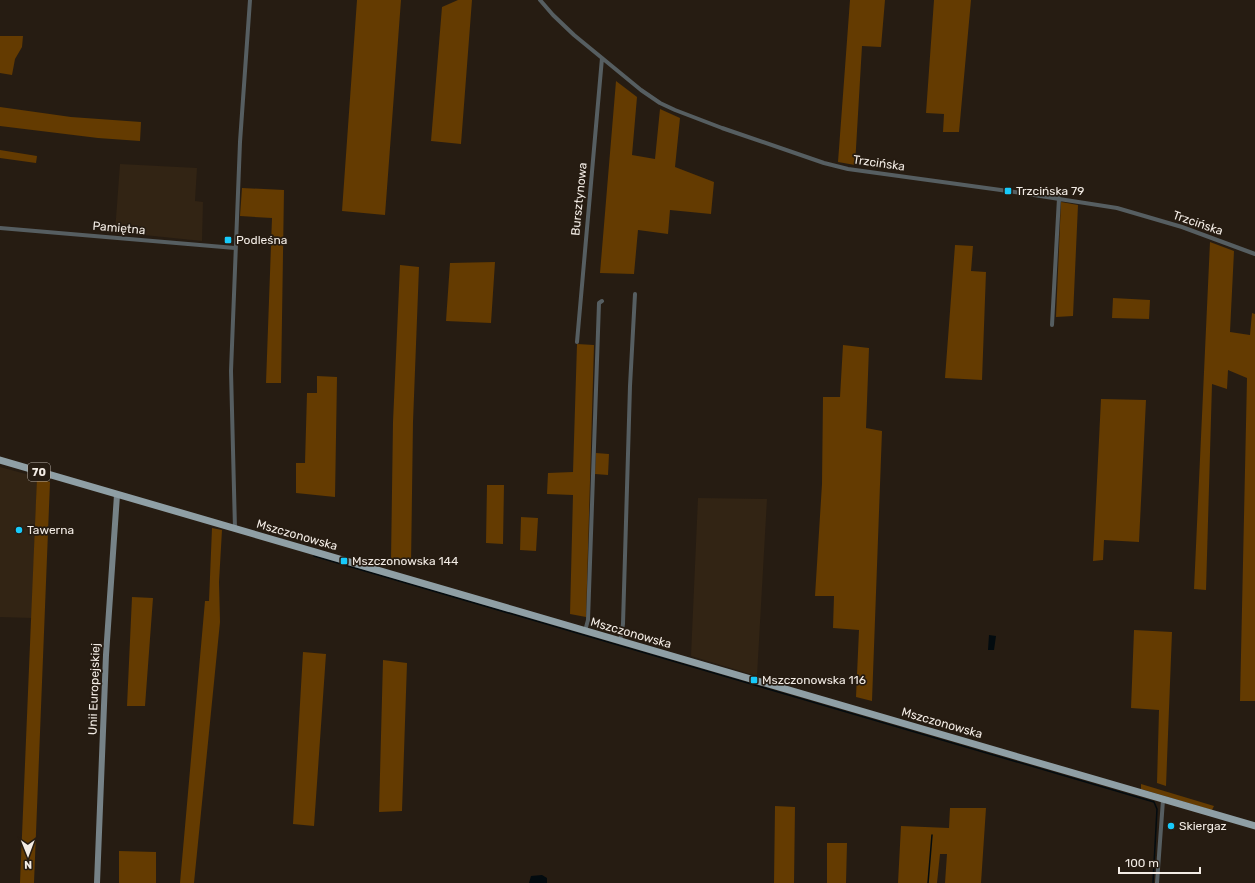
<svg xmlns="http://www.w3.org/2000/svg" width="1255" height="883" font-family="Rubik,sans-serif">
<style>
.built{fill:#322414}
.green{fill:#643b01}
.water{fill:#030b0f}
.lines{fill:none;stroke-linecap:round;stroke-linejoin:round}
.stream{stroke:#030b0f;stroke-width:1.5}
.street{stroke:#565e61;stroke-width:4}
.secondary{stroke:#768287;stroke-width:6}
.primary{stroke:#8f9fa5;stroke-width:7}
.poi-dot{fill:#17cafb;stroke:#261c12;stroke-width:1.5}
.labels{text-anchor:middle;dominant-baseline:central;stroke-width:3.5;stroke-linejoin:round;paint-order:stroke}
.shield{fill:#261c12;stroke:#b6aea6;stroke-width:1}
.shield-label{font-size:11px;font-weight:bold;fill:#f3ece5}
.street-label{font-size:12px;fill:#f3ece5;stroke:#261c12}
.poi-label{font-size:12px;fill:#f3ece5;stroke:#261c12;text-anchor:start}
</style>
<rect width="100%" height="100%" fill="#261c12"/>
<!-- built -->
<path class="built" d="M 120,164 L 197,168 L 195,201 L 203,202 L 202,241 L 115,232 Z
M 0,467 L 37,477 L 32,618 L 0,617 Z
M 698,498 L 767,499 L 757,676 L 691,656 Z"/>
<!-- green -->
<path class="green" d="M 357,0 L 401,0 L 385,215 L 342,211 Z
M 458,0 L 472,0 L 461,144 L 431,141 L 442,7 Z
M 850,0 L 885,0 L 881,47 L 862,46 L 855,165 L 838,162 Z
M 934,0 L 971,0 L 959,132 L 943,132 L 944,114 L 926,113 Z
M 0,36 L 23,36 L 22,47 L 15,59 L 12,75 L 0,73 Z
M 616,81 L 637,97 L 632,155 L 655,159 L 660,109 L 680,118 L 675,167 L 714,182 L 711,214 L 670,210 L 668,234 L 638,230 L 634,274 L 600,273 Z
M 0,107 L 71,117 L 141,122 L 140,141 L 98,138 L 0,126 Z
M 0,150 L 37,156 L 36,163 L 0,158 Z
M 242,188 L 284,190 L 281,383 L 266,383 L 272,218 L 240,216 Z
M 1061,202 L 1078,205 L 1073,316 L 1056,317 Z
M 1210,242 L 1234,251 L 1230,332 L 1250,335 L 1252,313 L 1255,314 L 1255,701 L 1240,701 L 1247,378 L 1228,370 L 1227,389 L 1212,384 L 1206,590 L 1194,589 Z
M 955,245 L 973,246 L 971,271 L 986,272 L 982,380 L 945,378 Z
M 495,262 L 491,323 L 446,321 L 450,263 Z
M 400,265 L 419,267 L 413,422 L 411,566 L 391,561 L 393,422 Z
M 1113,298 L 1150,300 L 1149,319 L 1112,318 Z
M 577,344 L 594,345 L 586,617 L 570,614 L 573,495 L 547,494 L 548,473 L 573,472 Z
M 843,345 L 869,348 L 866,428 L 882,431 L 872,701 L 856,697 L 859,630 L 833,628 L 834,596 L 815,596 L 822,484 L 823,397 L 840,397 Z
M 317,376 L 337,377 L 335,497 L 296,493 L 296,463 L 305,463 L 307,393 L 317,393 Z
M 1101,399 L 1146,400 L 1139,542 L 1104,540 L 1103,560 L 1093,561 Z
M 596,453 L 609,454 L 608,475 L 595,474 Z
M 37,477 L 50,482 L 34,883 L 20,883 Z
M 487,485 L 504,485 L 503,544 L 486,543 Z
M 521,517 L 538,518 L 536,551 L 520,550 Z
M 212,528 L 222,530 L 219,582 L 220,622 L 194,883 L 180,883 L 205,601 L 209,601 Z
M 132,597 L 153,598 L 145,706 L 127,706 Z
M 1134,630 L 1172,632 L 1166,786 L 1157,783 L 1159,710 L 1131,708 Z
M 303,652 L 326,654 L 314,826 L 293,824 Z
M 383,660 L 407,663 L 402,811 L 379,812 Z
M 1141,784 L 1214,806 L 1212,810 L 1141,789 Z
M 775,806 L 795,807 L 794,883 L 774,883 Z
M 950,808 L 986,808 L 981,883 L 945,883 L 947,854 L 940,854 L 937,883 L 898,883 L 901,826 L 949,828 Z
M 827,843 L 847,843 L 846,883 L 827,883 Z
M 119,851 L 156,852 L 156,883 L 119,883 Z"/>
<!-- water -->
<path class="water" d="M 989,635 L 996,636 L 994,650 L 988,650 Z
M 542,875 L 547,878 L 547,883 L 529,883 L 531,876 Z"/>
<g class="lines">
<!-- stream -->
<path class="stream" d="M 314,556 L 1154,802 L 1157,809 L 1153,883
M 928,883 L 932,835"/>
<!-- street -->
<path class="street" d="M 540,0 L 553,15 L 574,35 L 641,90 L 660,103 L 675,110 L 722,128 L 824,163 L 848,169 L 1008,191 L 1117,208 L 1182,227 L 1255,254
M 0,228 L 235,248
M 1052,325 L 1059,198
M 577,342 L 602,58
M 235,529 L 231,371 L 240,142 L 250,0
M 585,631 L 588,620 L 599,303 L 602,301
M 620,641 L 623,624 L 630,386 L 635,294
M 1157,883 L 1163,800"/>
<!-- secondary -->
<path class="secondary" d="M 97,883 L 106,655 L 117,495"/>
<!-- primary -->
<path class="primary" d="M 0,460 L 1255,826"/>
</g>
<!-- markers -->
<g class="poi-dot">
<rect x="1004" y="187" width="8" height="8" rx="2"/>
<rect x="224" y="236" width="8" height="8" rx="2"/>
<circle cx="19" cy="530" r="4"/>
<rect x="340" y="557" width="8" height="8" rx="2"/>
<rect x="750" y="676" width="8" height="8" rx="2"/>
<circle cx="1171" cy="826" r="4"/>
</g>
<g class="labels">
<!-- shield labels -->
<rect class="shield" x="28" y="463" width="22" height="18" rx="3"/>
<g class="shield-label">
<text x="39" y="472">70</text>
</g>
<!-- street labels -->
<g class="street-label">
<text transform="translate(879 163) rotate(8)">Trzcińska</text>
<text transform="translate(579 199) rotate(-84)">Bursztynowa</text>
<text transform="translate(1198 223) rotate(19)">Trzcińska</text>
<text transform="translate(119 228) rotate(5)">Pamiętna</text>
<text transform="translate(297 535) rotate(16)">Mszczonowska</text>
<text transform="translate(631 633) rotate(16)">Mszczonowska</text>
<text transform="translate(94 689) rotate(-88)">Unii Europejskiej</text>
<text transform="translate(942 723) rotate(16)">Mszczonowska</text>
</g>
<!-- poi labels -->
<g class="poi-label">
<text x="1016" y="191">Trzcińska 79</text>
<text x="236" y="240">Podleśna</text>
<text x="27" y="530">Tawerna</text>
<text x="352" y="561">Mszczonowska 144</text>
<text x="762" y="680">Mszczonowska 116</text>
<text x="1179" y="826">Skiergaz</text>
</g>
</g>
<!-- north arrow -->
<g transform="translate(28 855) rotate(179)" stroke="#261c12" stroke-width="3" paint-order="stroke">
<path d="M0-3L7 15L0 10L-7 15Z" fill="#f3ece5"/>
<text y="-6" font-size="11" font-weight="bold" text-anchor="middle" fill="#f3ece5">N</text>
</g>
<!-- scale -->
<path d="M1119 867v6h81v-6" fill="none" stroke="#f3ece5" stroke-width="2"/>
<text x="1125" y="867" font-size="12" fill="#f3ece5" stroke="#261c12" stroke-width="3" paint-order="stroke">100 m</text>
</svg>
